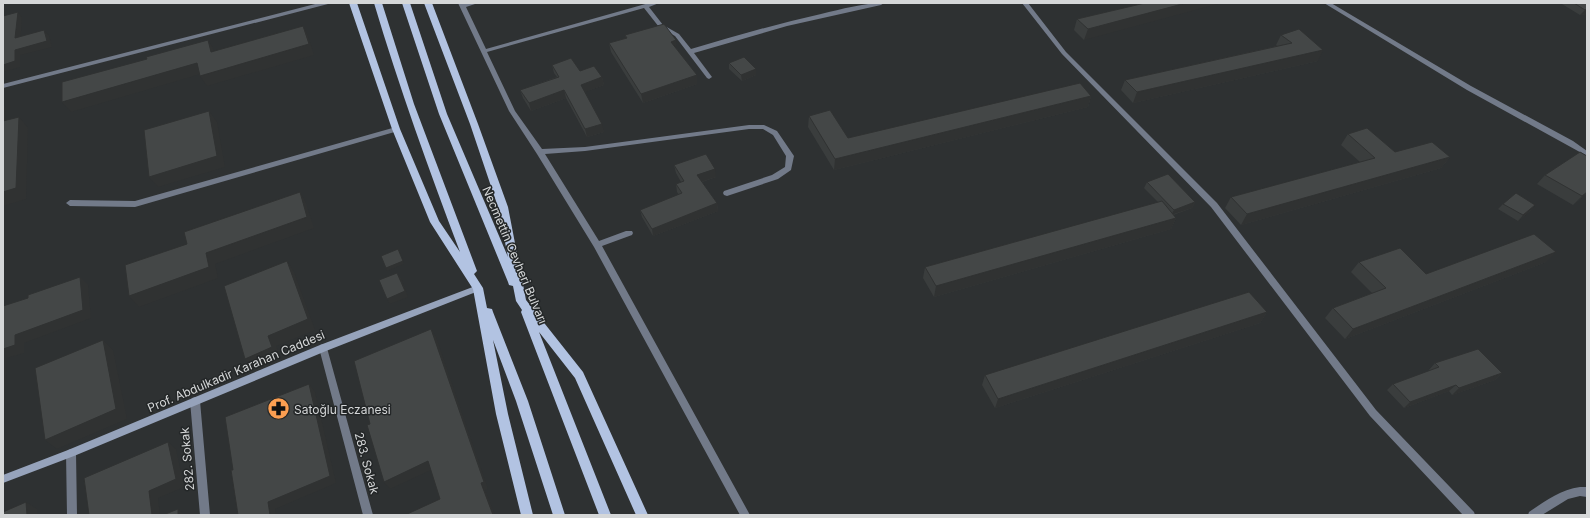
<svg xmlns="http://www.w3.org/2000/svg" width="1590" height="518" font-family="Inter,sans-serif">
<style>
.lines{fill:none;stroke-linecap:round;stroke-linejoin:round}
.lane{fill:#727a89;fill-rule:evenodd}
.street{fill:#727a89;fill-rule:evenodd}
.secondary{fill:#96a3bb;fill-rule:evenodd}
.primary{fill:#b2c3e2;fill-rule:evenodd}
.wall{fill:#3a3d3d}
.shaded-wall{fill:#303232}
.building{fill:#444747;stroke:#303232}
.labels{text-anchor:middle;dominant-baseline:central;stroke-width:3;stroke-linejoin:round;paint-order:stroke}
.street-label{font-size:12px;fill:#d5d7d8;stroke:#242728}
.poi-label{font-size:12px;fill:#d5d7d8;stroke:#242728;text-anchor:start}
</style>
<rect width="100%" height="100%" fill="#2e3132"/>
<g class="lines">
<!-- lane -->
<path class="lane" d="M 458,3 L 478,3 L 466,7 L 486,49 L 649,3 L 659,3 L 649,7 L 663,25 L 679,34 L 691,49 C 734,36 777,24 821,14 C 842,9 863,3 884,3 L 881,5 L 787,26 L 694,53 L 712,77 L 709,79 L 707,78 L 675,36 L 659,27 L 644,8 L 487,52 L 515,111 L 542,149 L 585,147 L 749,125 L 764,125 L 777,131 L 794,156 L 791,170 L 778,179 L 727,196 L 724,195 L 723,193 L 724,191 L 772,175 L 785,167 L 786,156 L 773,135 L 763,129 L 749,129 L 585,151 L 545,154 L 599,241 L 626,231 L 632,231 L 633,233 L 632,235 L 602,246 L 750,515 L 740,515 L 594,247 L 537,154 L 509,111 Z
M 1022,3 L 1028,3 L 1066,52 L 1217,203 L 1376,410 L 1474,512 L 1475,515 L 1463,515 L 1370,416 L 1211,207 L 1062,54 Z
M 1324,3 L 1331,3 L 1471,86 L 1573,141 L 1587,151 L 1587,156 L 1467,90 Z
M 1580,487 L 1587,487 L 1587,497 L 1580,496 L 1568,499 L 1542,515 L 1528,515 L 1529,512 C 1545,501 1560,490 1580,487 Z"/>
<!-- street -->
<path class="street" d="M 319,3 L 329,3 L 328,4 L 3,88 L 3,84 Z
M 396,127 L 400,129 L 398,131 L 135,207 L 70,206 L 66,203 L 70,200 L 135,201 Z
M 323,344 L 326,345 L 327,348 L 373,515 L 363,515 L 319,348 L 320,345 Z
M 195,397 L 198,398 L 200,401 L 210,515 L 200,515 L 190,401 L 192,398 Z
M 71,449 L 74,450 L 76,453 L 77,515 L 67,515 L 66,453 L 68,450 Z"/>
<!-- secondary -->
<path class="secondary" d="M 478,285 L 481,286 L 482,288 L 481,290 L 326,351 L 74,456 L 3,483 L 3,475 L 68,450 L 320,345 Z"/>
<!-- primary -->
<path class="primary" d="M 349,3 L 357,3 L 400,129 L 439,221 L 460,252 C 429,170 399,87 374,3 L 382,3 L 414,104 L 477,271 L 474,274 L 483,288 L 487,308 L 492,309 L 493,312 L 528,401 L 565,515 L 553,515 L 516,401 L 493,340 L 508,414 L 533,515 L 521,515 L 496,414 L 473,289 L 430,222 L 392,129 Z
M 402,3 L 410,3 L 447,114 L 508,257 L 498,207 L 470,124 L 424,3 L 432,3 L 478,124 L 508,207 L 526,300 L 583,372 L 648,515 L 636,515 L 575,378 L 539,332 L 611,515 L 599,515 L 521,312 L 522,310 L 516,301 L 513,286 L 509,285 L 508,282 L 439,114 Z"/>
</g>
<!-- wall -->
<path class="wall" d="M 1145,3 L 1084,40 L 1074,30 L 1077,19 Z
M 1563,3 L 1587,3 L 1587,14 L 1580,15 L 1562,4 Z
M 625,35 L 677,49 L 697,84 L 643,103 L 611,52 L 609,43 L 626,38 Z
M 1281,35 L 1318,61 L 1133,103 L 1121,90 L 1125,80 L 1277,46 L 1276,45 Z
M 729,63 L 756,75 L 742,81 L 729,69 Z
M 552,65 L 580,71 L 602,77 L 604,85 L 584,92 L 604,132 L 587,137 L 566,98 L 531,111 L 523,98 L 520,90 L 557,77 L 554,73 Z
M 1091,96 L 1088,107 L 834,170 L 808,127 L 809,116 L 848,138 Z
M 1348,134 L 1395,152 L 1450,157 L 1441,168 L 1241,225 L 1225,208 L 1231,197 L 1360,162 L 1341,145 Z
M 1587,156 L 1587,193 L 1573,205 L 1537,184 L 1545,175 Z
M 674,165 L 716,177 L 702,182 L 717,203 L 718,211 L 653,236 L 642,217 L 640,210 L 679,195 L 677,192 L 676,184 L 681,182 L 676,173 Z
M 1147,182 L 1195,202 L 1192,208 L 1173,215 L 1176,218 L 1171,229 L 934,297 L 923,278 L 925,267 L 1159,203 L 1144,188 Z
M 1503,204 L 1535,205 L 1530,211 L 1518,221 L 1498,209 Z
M 1359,262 L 1426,274 L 1546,262 L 1345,339 L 1325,318 L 1333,308 L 1372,293 L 1351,272 Z
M 1267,312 L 1260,323 L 995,408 L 982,385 L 985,375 Z
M 1435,363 L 1502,373 L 1495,380 L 1452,395 L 1449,391 L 1404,408 L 1387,390 L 1393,384 L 1430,371 L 1429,370 Z"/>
<!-- shaded-wall -->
<path class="shaded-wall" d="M 1186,3 L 1221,3 L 1084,40 L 1088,29 Z
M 1587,9 L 1587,14 L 1580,15 L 1585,10 Z
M 18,12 L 22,18 L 20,44 L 15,38 Z
M 303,26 L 308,36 L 314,55 L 207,86 L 200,76 Z
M 44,30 L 49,36 L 52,47 L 20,55 L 20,67 L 3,72 L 3,65 L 15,50 Z
M 208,40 L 214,50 L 217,62 L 211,52 Z
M 676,40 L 677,49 L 671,42 Z
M 1323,50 L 1318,61 L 1133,103 L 1137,92 Z
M 197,63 L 204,73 L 71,112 L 62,102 Z
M 756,69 L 756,75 L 742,81 L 741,75 Z
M 697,75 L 697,84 L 643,103 L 641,94 Z
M 602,77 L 604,85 L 582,93 L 581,85 Z
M 564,90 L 566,98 L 531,111 L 529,103 Z
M 1091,96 L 1088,107 L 834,170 L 835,159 Z
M 3,104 L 6,107 L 4,135 L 3,133 Z
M 209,111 L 217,122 L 225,167 L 158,187 L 149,177 Z
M 19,117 L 28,128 L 26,199 L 3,206 L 3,192 Z
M 602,124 L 604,132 L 587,137 L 585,129 Z
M 1450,157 L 1441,168 L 1241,225 L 1247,214 Z
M 715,169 L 716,177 L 698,183 L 697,175 Z
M 300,192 L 306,203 L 314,228 L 215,264 L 218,278 L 139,307 L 129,296 L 206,253 Z
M 1587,192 L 1587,193 L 1573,205 L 1582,196 Z
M 1195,202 L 1192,208 L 1171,215 L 1174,210 Z
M 717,203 L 718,211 L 653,236 L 652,229 Z
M 1535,205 L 1530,211 L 1518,221 L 1523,215 Z
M 1176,218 L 1171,229 L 934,297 L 936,286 Z
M 399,252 L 404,264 L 387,271 L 386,268 Z
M 1556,252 L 1546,262 L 1345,339 L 1353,329 Z
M 287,261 L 294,272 L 315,330 L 276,346 L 280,357 L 253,369 L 245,359 L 268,336 Z
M 397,273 L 401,278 L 408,297 L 390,304 L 387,299 Z
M 80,277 L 88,285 L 91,318 L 24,343 L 24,353 L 7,358 L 4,420 L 3,420 L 3,349 L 15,335 Z
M 1267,312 L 1260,323 L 995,408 L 998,399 Z
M 431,329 L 436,337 L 488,489 L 485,490 L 495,515 L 493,515 L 481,483 Z
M 103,340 L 113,350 L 127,419 L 57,449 L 45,440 Z
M 1502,373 L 1495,380 L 1452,395 L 1459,388 Z
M 309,384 L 315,392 L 336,483 L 275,509 L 276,515 L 270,515 L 268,502 Z
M 1456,385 L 1449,391 L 1404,408 L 1410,402 Z
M 168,442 L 176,449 L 184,487 L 158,498 L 160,515 L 152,515 L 149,491 Z
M 428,461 L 433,469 L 390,489 L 384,482 Z
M 26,502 L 37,509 L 37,515 L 27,515 Z
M 178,509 L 185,515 L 178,515 Z"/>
<!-- building -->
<path class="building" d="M 1145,3 L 1186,3 L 1088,29 L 1077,19 Z
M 1574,3 L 1587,3 L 1587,9 L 1585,10 Z
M 18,12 L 15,38 L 44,30 L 47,41 L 15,50 L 15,61 L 3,65 L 3,16 Z
M 664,24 L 676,40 L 671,42 L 697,75 L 641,94 L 609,43 L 627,38 L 625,35 Z
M 303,26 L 309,44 L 200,76 L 197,63 L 62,102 L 62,82 L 147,59 L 146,57 L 208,40 L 211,52 Z
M 1299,29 L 1323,50 L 1137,92 L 1125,80 L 1292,43 L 1281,35 Z
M 744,57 L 756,69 L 741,75 L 729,63 Z
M 571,58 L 580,71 L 594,66 L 602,77 L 581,85 L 602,124 L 585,129 L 564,90 L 529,103 L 520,90 L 559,77 L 552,65 Z
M 1080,83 L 1091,96 L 835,159 L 809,116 L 830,110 L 848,138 Z
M 209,111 L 217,156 L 149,177 L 144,130 Z
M 19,117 L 16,188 L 3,192 L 3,121 Z
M 1367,128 L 1395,152 L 1432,142 L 1450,157 L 1247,214 L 1231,197 L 1375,158 L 1348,134 Z
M 1580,152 L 1587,156 L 1587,192 L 1582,196 L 1545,175 Z
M 706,154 L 715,169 L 697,175 L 717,203 L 652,229 L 640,210 L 682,193 L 676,184 L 684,181 L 674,165 Z
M 1168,174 L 1195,202 L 1174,210 L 1147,182 Z
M 300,192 L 307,217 L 206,253 L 209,267 L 129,296 L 125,265 L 187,244 L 184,232 Z
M 1516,193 L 1535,205 L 1523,215 L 1503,204 Z
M 1162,201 L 1176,218 L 936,286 L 925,267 Z
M 1534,234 L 1556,252 L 1353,329 L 1333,308 L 1386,288 L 1359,262 L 1400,248 L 1426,274 Z
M 398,249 L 403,261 L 386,268 L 381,256 Z
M 287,261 L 308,319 L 268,336 L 272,347 L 245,359 L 224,286 Z
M 397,273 L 405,291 L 387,299 L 379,280 Z
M 80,277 L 83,310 L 15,335 L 15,345 L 3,349 L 3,306 L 28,298 L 28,295 Z
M 1249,292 L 1267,312 L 998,399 L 985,375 Z
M 431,329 L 484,482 L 481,483 L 493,515 L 405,515 L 440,499 L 428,461 L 384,482 L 367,425 L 370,424 L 354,361 Z
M 103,340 L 116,409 L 45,440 L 35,368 Z
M 1478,349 L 1502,373 L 1459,388 L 1456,385 L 1410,402 L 1393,384 L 1439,367 L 1435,363 Z
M 309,384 L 330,476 L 268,502 L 270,515 L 238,515 L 231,470 L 233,470 L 225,417 Z
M 168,442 L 176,479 L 149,491 L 152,515 L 89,515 L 84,478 Z
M 26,502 L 27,515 L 3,515 L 3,512 Z
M 178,509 L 178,515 L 163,515 Z"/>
<!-- icons -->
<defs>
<symbol id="pharmacy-disc" viewBox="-11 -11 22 22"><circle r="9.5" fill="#fb9e51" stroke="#242728"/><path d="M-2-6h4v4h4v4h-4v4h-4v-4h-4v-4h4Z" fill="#111"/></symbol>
</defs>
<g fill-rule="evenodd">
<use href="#pharmacy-disc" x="266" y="396" width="25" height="25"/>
</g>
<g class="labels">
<!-- street labels -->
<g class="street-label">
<text transform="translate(515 255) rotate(67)">Necmettin Cevheri Bulvarı</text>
<text transform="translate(236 371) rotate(-23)">Prof. Abdulkadir Karahan Caddesi</text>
<text transform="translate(187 459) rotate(-95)">282. Sokak</text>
<text transform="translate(367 463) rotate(75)">283. Sokak</text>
</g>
<!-- poi labels -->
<g class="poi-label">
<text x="294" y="409">Satoğlu Eczanesi</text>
</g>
</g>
<!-- border -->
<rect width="1590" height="518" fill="none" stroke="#d5d7d8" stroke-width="8"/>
</svg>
